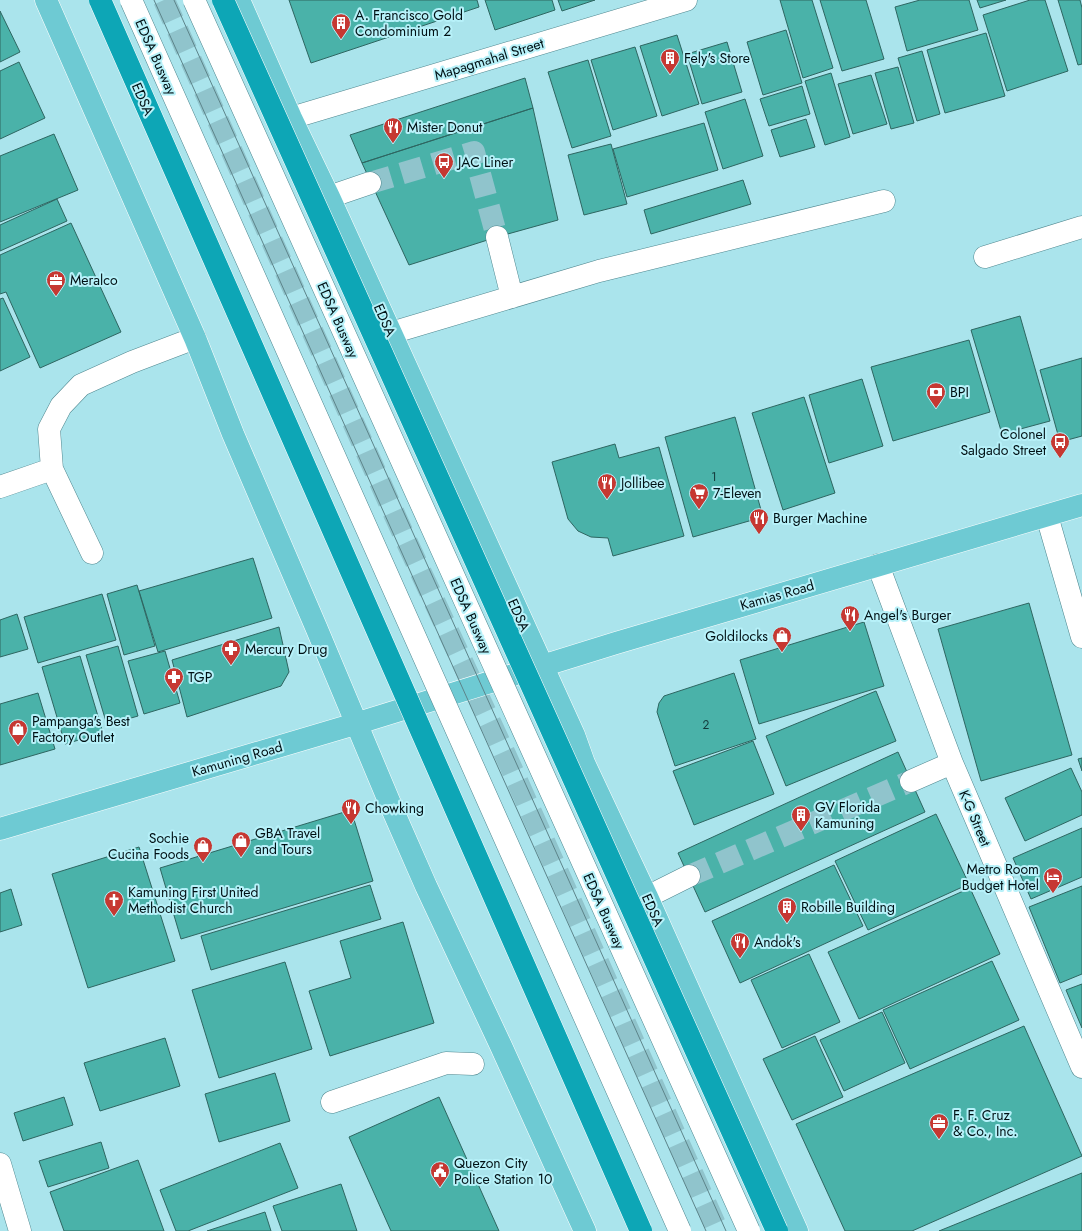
<svg xmlns="http://www.w3.org/2000/svg" width="1082" height="1231" font-family="Jost,sans-serif">
<style>
.building{fill:#4ab2a9;stroke:#2e6661}
.lines{fill:none;stroke-linecap:round;stroke-linejoin:round}
.minor-tunnel{stroke:#90c4cc;stroke-width:22;stroke-dasharray:22 11;stroke-linecap:butt}
.minor-casing{stroke:#4f878f;stroke-width:23}
.major-casing{stroke:#fff;stroke-width:23}
.minor{stroke:#fff;stroke-width:22}
.major{stroke:#6ecad3;stroke-width:22}
.tram{stroke:#5d848a;stroke-width:1}
.minor-bridge-casing{stroke:#4f878f;stroke-width:23;stroke-linecap:butt}
.highway-bridge-casing{stroke:#fff;stroke-width:23;stroke-linecap:butt}
.minor-bridge{stroke:#fff;stroke-width:22}
.highway-bridge{stroke:#0da6b6;stroke-width:22}
.labels{text-anchor:middle;dominant-baseline:central;stroke-width:4;stroke-linejoin:round;paint-order:stroke}
.number-label{font-size:12px;fill:#123839}
.poi-label{font-size:14px;fill:#001014;stroke:#b7f1f9;text-anchor:start}
.street-label{font-size:14px;fill:#001014;stroke:#b7f1f9}
</style>
<rect width="100%" height="100%" fill="#aae4ec"/>
<!-- building -->
<path class="building" d="M 289,0 L 477,0 L 479,7 L 311,63 Z
M 485,0 L 552,0 L 555,10 L 495,30 Z
M 558,0 L 595,0 L 562,11 Z
M 780,0 L 812,0 L 833,68 L 803,78 Z
M 820,0 L 866,0 L 884,59 L 842,71 Z
M 920,0 L 969,0 L 978,30 L 907,51 L 895,7 Z
M 977,0 L 1006,0 L 980,8 Z
M 1030,0 L 1045,0 L 1068,71 L 1007,91 L 983,15 Z
M 1058,0 L 1080,0 L 1082,8 L 1082,64 L 1078,65 Z
M 0,11 L 20,52 L 0,62 Z
M 786,30 L 802,83 L 763,95 L 747,42 Z
M 986,33 L 1005,96 L 945,113 L 927,50 Z
M 677,35 L 699,104 L 662,116 L 640,46 Z
M 727,42 L 742,92 L 702,104 L 687,54 Z
M 635,47 L 657,116 L 613,130 L 591,60 Z
M 922,51 L 940,114 L 917,121 L 898,58 Z
M 588,60 L 611,136 L 572,148 L 548,72 Z
M 19,62 L 45,118 L 0,139 L 0,71 Z
M 898,67 L 914,123 L 891,129 L 875,73 Z
M 831,73 L 850,137 L 825,145 L 805,81 Z
M 871,75 L 887,124 L 853,134 L 838,84 Z
M 525,78 L 533,108 L 362,163 L 350,135 Z
M 802,86 L 810,114 L 769,126 L 760,99 Z
M 745,99 L 763,156 L 723,169 L 705,112 Z
M 533,108 L 558,220 L 497,237 L 409,265 L 362,163 Z
M 806,119 L 815,147 L 780,157 L 771,130 Z
M 704,123 L 718,170 L 627,197 L 613,149 Z
M 54,134 L 78,190 L 0,222 L 0,156 Z
M 611,144 L 627,204 L 584,215 L 568,155 Z
M 743,180 L 751,204 L 651,234 L 644,210 Z
M 57,199 L 67,221 L 0,251 L 0,225 Z
M 71,223 L 121,332 L 40,368 L 6,292 L 0,294 L 0,255 Z
M 3,298 L 30,357 L 0,371 L 0,299 Z
M 1020,316 L 1050,421 L 1002,434 L 971,330 Z
M 969,340 L 990,412 L 893,441 L 871,367 Z
M 1082,358 L 1082,436 L 1060,442 L 1040,370 Z
M 862,379 L 883,446 L 829,463 L 809,395 Z
M 804,397 L 835,493 L 783,510 L 752,413 Z
M 735,417 L 763,517 L 693,537 L 665,437 Z
M 615,444 L 619,458 L 659,447 L 684,536 L 613,556 L 608,538 L 591,537 L 578,531 L 568,519 L 552,462 Z
M 253,558 L 272,618 L 158,652 L 139,591 Z
M 137,585 L 155,646 L 124,655 L 107,594 Z
M 102,594 L 116,640 L 38,663 L 24,617 Z
M 1029,603 L 1072,755 L 981,781 L 938,629 Z
M 17,614 L 28,649 L 0,657 L 0,620 Z
M 864,622 L 884,686 L 759,724 L 740,660 Z
M 279,627 L 289,672 L 281,686 L 187,717 L 172,660 Z
M 118,646 L 138,716 L 107,725 L 86,655 Z
M 165,651 L 180,703 L 144,714 L 128,661 Z
M 80,656 L 103,733 L 65,744 L 42,667 Z
M 734,673 L 756,739 L 675,766 L 657,712 L 659,703 L 664,696 Z
M 876,691 L 896,741 L 786,786 L 766,736 Z
M 38,693 L 55,749 L 0,765 L 0,704 Z
M 753,741 L 774,794 L 694,825 L 673,771 Z
M 898,752 L 925,812 L 705,912 L 678,853 Z
M 1082,758 L 1082,771 L 1078,759 Z
M 1071,768 L 1082,792 L 1082,815 L 1025,841 L 1005,798 Z
M 351,810 L 373,881 L 181,939 L 160,868 Z
M 936,814 L 969,884 L 868,930 L 835,861 Z
M 1082,828 L 1082,877 L 1031,899 L 1013,858 Z
M 139,847 L 175,961 L 88,988 L 52,874 Z
M 834,865 L 863,926 L 740,983 L 712,921 Z
M 370,885 L 381,919 L 211,970 L 201,936 Z
M 1082,886 L 1082,974 L 1060,983 L 1029,907 Z
M 970,888 L 1000,954 L 859,1019 L 828,952 Z
M 11,889 L 22,925 L 0,932 L 0,893 Z
M 403,922 L 434,1023 L 330,1056 L 309,991 L 351,978 L 340,941 Z
M 809,954 L 840,1022 L 782,1048 L 751,980 Z
M 992,961 L 1019,1020 L 910,1069 L 883,1010 Z
M 285,962 L 312,1049 L 219,1078 L 192,990 Z
M 1082,984 L 1082,1028 L 1066,990 Z
M 882,1012 L 905,1063 L 844,1091 L 820,1040 Z
M 1024,1026 L 1082,1156 L 912,1231 L 845,1231 L 796,1124 Z
M 815,1036 L 843,1097 L 792,1120 L 763,1059 Z
M 165,1038 L 180,1086 L 100,1111 L 84,1063 Z
M 275,1073 L 290,1121 L 219,1142 L 205,1094 Z
M 64,1097 L 73,1125 L 23,1141 L 14,1113 Z
M 439,1097 L 499,1231 L 391,1231 L 349,1137 Z
M 101,1142 L 109,1168 L 48,1187 L 39,1161 Z
M 280,1143 L 298,1188 L 188,1231 L 176,1231 L 160,1190 Z
M 138,1160 L 164,1231 L 64,1231 L 50,1192 Z
M 1082,1173 L 1082,1231 L 939,1231 Z
M 341,1184 L 357,1231 L 282,1231 L 273,1206 Z
M 265,1212 L 271,1231 L 207,1231 Z"/>
<g class="lines">
<!-- minor-tunnel -->
<path class="minor-tunnel" d="M 164,0 L 405,538 L 510,765 L 718,1231
M 370,183 L 474,152 L 497,237
M 689,876 L 911,781"/>
<defs>
<path id="minor" d="M 291,118 L 686,0
M 329,197 L 370,183
M 497,237 L 512,297
M 985,257 L 1082,227
M 391,333 L 599,271 L 884,201
M 52,469 L 92,553
M 0,487 L 52,469 L 49,429 L 61,406 L 81,385 L 132,362 L 195,338
M 1047,516 L 1082,637
M 878,565 L 952,763 L 1082,1067
M 911,781 L 952,763
M 647,897 L 689,876
M 332,1102 L 446,1063 L 473,1064
M 0,1164 L 20,1231"/>
<path id="major" d="M 46,0 L 195,338 L 233,434 L 316,627 L 394,813 L 426,886 L 501,1046 L 585,1231
M 239,0 L 291,118 L 329,197 L 574,735 L 584,763 L 647,897 L 797,1231
M 0,829 L 355,724 L 616,643 L 1082,505"/>
</defs>
<!-- minor casing -->
<use href="#minor" class="minor-casing"/>
<!-- major casing -->
<use href="#major" class="major-casing"/>
<!-- minor -->
<use href="#minor" class="minor"/>
<!-- major -->
<use href="#major" class="major"/>
<!-- tram -->
<path class="tram" d="M 154,0 L 706,1231
M 174,0 L 726,1231"/>
<defs>
<path id="minor-bridge" d="M 131,0 L 680,1231
M 194,0 L 749,1231"/>
<path id="highway-bridge" d="M 100,0 L 641,1231
M 223,0 L 777,1231"/>
</defs>
<!-- minor-bridge casing -->
<use href="#minor-bridge" class="minor-bridge-casing"/>
<!-- highway-bridge casing -->
<use href="#highway-bridge" class="highway-bridge-casing"/>
<!-- minor-bridge -->
<use href="#minor-bridge" class="minor-bridge"/>
<!-- highway-bridge -->
<use href="#highway-bridge" class="highway-bridge"/>
</g>
<!-- icons -->
<defs>
<symbol id="building-pin" viewBox="-11 -11 22 30"><path d="M0 17L-7.5 6A9.5 9.5 0 1 1 7.5 6Z" fill="#c63832" stroke="#b7f1f9"/><path d="M-4-6H4V6H1V3H-1V6H-4ZM-2.5-4.3h1.7v1.8h-1.7ZM.8-4.3h1.7v1.8H.8ZM-2.5-1h1.7V.8h-1.7ZM.8-1h1.7V.8H.8Z" fill="#fff"/></symbol>
<symbol id="restaurant-pin" viewBox="-11 -11 22 30"><path d="M0 17L-7.5 6A9.5 9.5 0 1 1 7.5 6Z" fill="#c63832" stroke="#b7f1f9"/><path d="M-5-6h1v4h1v-4h1v4h1v-4h1v5L-1.5 .5V6h-2V.5L-5-1ZM5-6V6H3V1.5H1.5Q1.5-4 5-6Z" fill="#fff"/></symbol>
<symbol id="bus-pin" viewBox="-11 -11 22 30"><path d="M0 17L-7.5 6A9.5 9.5 0 1 1 7.5 6Z" fill="#c63832" stroke="#b7f1f9"/><path d="M-5-6H5V4H4V6H2V4H-2V6H-4V4H-5ZM-3.5-4V0h7V-4ZM-3.5 1.2v1.5H-2V1.2ZM2 1.2v1.5H3.5V1.2Z" fill="#fff"/></symbol>
<symbol id="office-pin" viewBox="-11 -11 22 30"><path d="M0 17L-7.5 6A9.5 9.5 0 1 1 7.5 6Z" fill="#c63832" stroke="#b7f1f9"/><path d="M-6-3h4V-5.5h4V-3h4V5H-6ZM-1-4.5V-3h2v-1.5ZM-6 0V1H6V0Z" fill="#fff"/></symbol>
<symbol id="bank-pin" viewBox="-11 -11 22 30"><path d="M0 17L-7.5 6A9.5 9.5 0 1 1 7.5 6Z" fill="#c63832" stroke="#b7f1f9"/><path d="M-6-4H6V4H-6ZM0-2.3a2.3 2.3 0 1 0 0 4.6a2.3 2.3 0 1 0 0-4.6Z" fill="#fff"/></symbol>
<symbol id="supermarket-pin" viewBox="-11 -11 22 30"><path d="M0 17L-7.5 6A9.5 9.5 0 1 1 7.5 6Z" fill="#c63832" stroke="#b7f1f9"/><path d="M-6-5.5h2.5l.6 2H6L4.5 2H-2.5L-4.4-4H-6ZM-1.5 3.2a1.3 1.3 0 1 0 .1 0ZM3 3.2a1.3 1.3 0 1 0 .1 0Z" fill="#fff"/></symbol>
<symbol id="shop-pin" viewBox="-11 -11 22 30"><path d="M0 17L-7.5 6A9.5 9.5 0 1 1 7.5 6Z" fill="#c63832" stroke="#b7f1f9"/><path d="M-5-2.5h2.3a2.7 3.5 0 0 1 5.4 0H5L5.5 6h-11ZM-1.5-2.5h3a1.5 2.3 0 0 0-3 0Z" fill="#fff"/></symbol>
<symbol id="pharmacy-pin" viewBox="-11 -11 22 30"><path d="M0 17L-7.5 6A9.5 9.5 0 1 1 7.5 6Z" fill="#c63832" stroke="#b7f1f9"/><path d="M-2-6h4v4h4v4h-4v4h-4v-4h-4v-4h4Z" fill="#fff"/></symbol>
<symbol id="hotel-pin" viewBox="-11 -11 22 30"><path d="M0 17L-7.5 6A9.5 9.5 0 1 1 7.5 6Z" fill="#c63832" stroke="#b7f1f9"/><path d="M-6-4.5h1.5V1H6V5H4.5V3h-9V5H-6ZM-4 0a1.8 1.8 0 1 1 3.6 0ZM.5 0V-2.5h3Q6-2.5 6 0Z" fill="#fff"/></symbol>
<symbol id="church-pin" viewBox="-11 -11 22 30"><path d="M0 17L-7.5 6A9.5 9.5 0 1 1 7.5 6Z" fill="#c63832" stroke="#b7f1f9"/><path d="M-1.2-6h2.4v3.5h3.3v2.4h-3.3V6h-2.4V-.1h-3.3v-2.4h3.3Z" fill="#fff"/></symbol>
<symbol id="civic-pin" viewBox="-11 -11 22 30"><path d="M0 17L-7.5 6A9.5 9.5 0 1 1 7.5 6Z" fill="#c63832" stroke="#b7f1f9"/><path d="M-.6-6.5H3V-4.5H.6V-3L4-1V1h2V6H-6V1h2V-1L-.6-3ZM-1.2 2.5V6h2.4V2.5Z" fill="#fff"/></symbol>
</defs>
<g fill-rule="evenodd">
<use href="#building-pin" x="330" y="12" width="22" height="30"/>
<use href="#building-pin" x="659" y="47" width="22" height="30"/>
<use href="#restaurant-pin" x="382" y="116" width="22" height="30"/>
<use href="#bus-pin" x="433" y="151" width="22" height="30"/>
<use href="#office-pin" x="45" y="269" width="22" height="30"/>
<use href="#bank-pin" x="925" y="381" width="22" height="30"/>
<use href="#bus-pin" x="1049" y="431" width="22" height="30"/>
<use href="#restaurant-pin" x="596" y="472" width="22" height="30"/>
<use href="#supermarket-pin" x="688" y="482" width="22" height="30"/>
<use href="#restaurant-pin" x="748" y="507" width="22" height="30"/>
<use href="#restaurant-pin" x="839" y="604" width="22" height="30"/>
<use href="#shop-pin" x="771" y="625" width="22" height="30"/>
<use href="#pharmacy-pin" x="220" y="638" width="22" height="30"/>
<use href="#pharmacy-pin" x="163" y="666" width="22" height="30"/>
<use href="#shop-pin" x="7" y="718" width="22" height="30"/>
<use href="#restaurant-pin" x="340" y="797" width="22" height="30"/>
<use href="#building-pin" x="790" y="804" width="22" height="30"/>
<use href="#shop-pin" x="230" y="830" width="22" height="30"/>
<use href="#shop-pin" x="192" y="835" width="22" height="30"/>
<use href="#hotel-pin" x="1042" y="866" width="22" height="30"/>
<use href="#church-pin" x="103" y="889" width="22" height="30"/>
<use href="#building-pin" x="776" y="896" width="22" height="30"/>
<use href="#restaurant-pin" x="729" y="931" width="22" height="30"/>
<use href="#office-pin" x="928" y="1112" width="22" height="30"/>
<use href="#civic-pin" x="429" y="1160" width="22" height="30"/>
</g>
<g class="labels">
<!-- number labels -->
<g class="number-label">
<text x="714" y="477">1</text>
<text x="706" y="725">2</text>
</g>
<!-- poi labels -->
<g class="poi-label">
<text x="355" y="15">A. Francisco Gold<tspan x="355" dy="16">Condominium 2</tspan></text>
<text x="684" y="58">Fely's Store</text>
<text x="407" y="127">Mister Donut</text>
<text x="458" y="162">JAC Liner</text>
<text x="70" y="280">Meralco</text>
<text x="950" y="392">BPI</text>
<text x="1046" y="434" text-anchor="end">Colonel<tspan x="1046" dy="16">Salgado Street</tspan></text>
<text x="621" y="483">Jollibee</text>
<text x="713" y="493">7-Eleven</text>
<text x="773" y="518">Burger Machine</text>
<text x="864" y="615">Angel's Burger</text>
<text x="768" y="636" text-anchor="end">Goldilocks</text>
<text x="245" y="649">Mercury Drug</text>
<text x="188" y="677">TGP</text>
<text x="32" y="721">Pampanga's Best<tspan x="32" dy="16">Factory Outlet</tspan></text>
<text x="815" y="807">GV Florida<tspan x="815" dy="16">Kamuning</tspan></text>
<text x="365" y="808">Chowking</text>
<text x="255" y="833">GBA Travel<tspan x="255" dy="16">and Tours</tspan></text>
<text x="189" y="838" text-anchor="end">Sochie<tspan x="189" dy="16">Cucina Foods</tspan></text>
<text x="1039" y="869" text-anchor="end">Metro Room<tspan x="1039" dy="16">Budget Hotel</tspan></text>
<text x="128" y="892">Kamuning First United<tspan x="128" dy="16">Methodist Church</tspan></text>
<text x="801" y="907">Robille Building</text>
<text x="754" y="942">Andok's</text>
<text x="953" y="1115">F. F. Cruz<tspan x="953" dy="16">&amp; Co., Inc.</tspan></text>
<text x="454" y="1163">Quezon City<tspan x="454" dy="16">Police Station 10</tspan></text>
</g>
<!-- street labels -->
<g class="street-label">
<text transform="translate(156 57) rotate(66)">EDSA Busway</text>
<text transform="translate(489 59) rotate(-17)">Mapagmahal Street</text>
<text transform="translate(143 99) rotate(66)">EDSA</text>
<text transform="translate(338 320) rotate(66)">EDSA Busway</text>
<text transform="translate(385 320) rotate(66)">EDSA</text>
<text transform="translate(777 595) rotate(-16)">Kamias Road</text>
<text transform="translate(519 615) rotate(66)">EDSA</text>
<text transform="translate(471 616) rotate(66)">EDSA Busway</text>
<text transform="translate(237 759) rotate(-16)">Kamuning Road</text>
<text transform="translate(975 818) rotate(67)">K-G Street</text>
<text transform="translate(653 910) rotate(66)">EDSA</text>
<text transform="translate(604 911) rotate(66)">EDSA Busway</text>
</g>
</g>
</svg>
